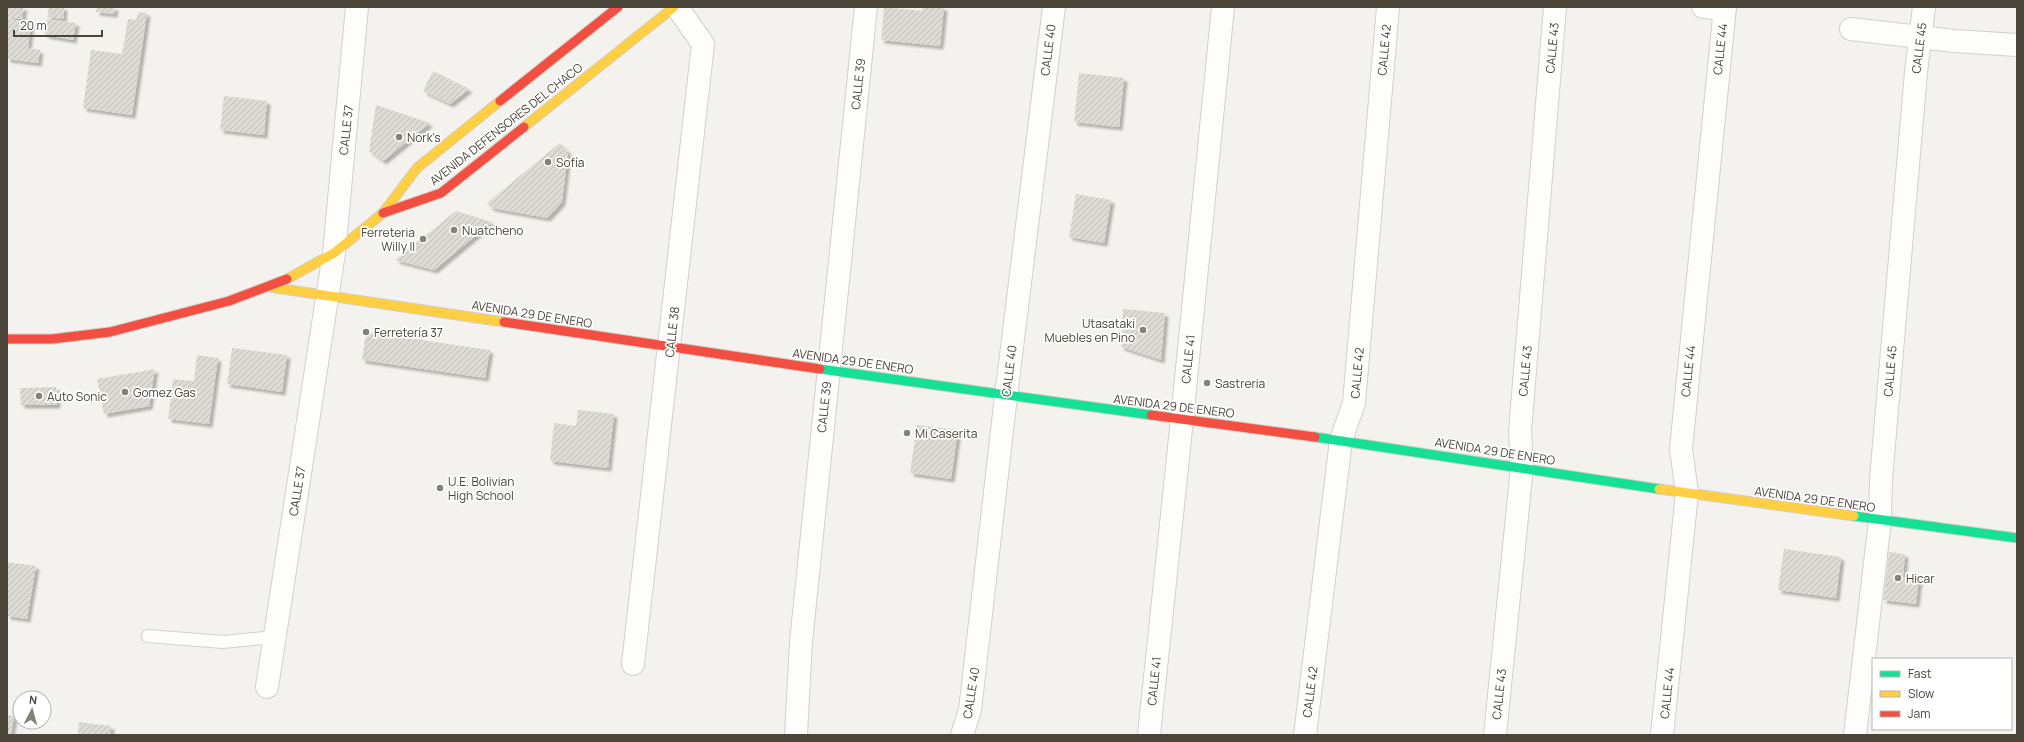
<svg xmlns="http://www.w3.org/2000/svg" width="2024" height="742" font-family="Manrope,sans-serif">
<style>
.building{fill:url(#building-hatch);filter:url(#shadow)}
.lines{fill:none;stroke-linecap:round;stroke-linejoin:round}
.lane-casing{stroke:#d2d0cb;stroke-width:14}
.street-casing{stroke:#d2d0cb;stroke-width:24}
.fast-casing{stroke:#d3cfc5;stroke-width:11}
.slow-casing{stroke:#d3cfc5;stroke-width:11}
.jam-casing{stroke:#d3cfc5;stroke-width:11}
.lane{stroke:#fdfdfc;stroke-width:12}
.street{stroke:#fdfdfc;stroke-width:22}
.fast{stroke:#16e098;stroke-width:9}
.slow{stroke:#ffcf43;stroke-width:9}
.jam{stroke:#f24e42;stroke-width:9}
.poi-dot{fill:#868178;stroke:#fff;stroke-width:1.5}
.labels{text-anchor:middle;dominant-baseline:central;stroke-width:3.5;stroke-linejoin:round;paint-order:stroke}
.street-label{font-size:12px;fill:#4b4439;stroke:#fff}
.poi-label{font-size:12px;fill:#4b4439;stroke:#fff;text-anchor:start}
</style>
<defs>
<pattern id="building-hatch" width="6" height="6" patternUnits="userSpaceOnUse"><rect width="6" height="6" fill="#dedbd6"/><path d="M-1 1l2-2M0 6l6-6M5 7l2-2" fill="none" stroke="#c0bdb8"/></pattern>
<filter id="shadow"><feDropShadow dx="3.5" dy="3.5" stdDeviation="1" flood-color="#0004"/></filter>
</defs>
<rect width="100%" height="100%" fill="#f4f2ee"/>
<!-- building -->
<path class="building" d="M 7,7 L 24,7 L 22,19 L 7,18 Z
M 49,7 L 64,7 L 63,19 L 47,17 Z
M 97,7 L 115,7 L 114,14 L 96,12 Z
M 884,7 L 922,11 L 922,7 L 944,7 L 940,46 L 881,40 Z
M 138,12 L 147,13 L 132,115 L 83,108 L 91,50 L 122,54 L 128,19 L 136,20 Z
M 7,19 L 31,22 L 28,48 L 40,50 L 38,63 L 7,59 Z
M 47,19 L 76,23 L 73,40 L 45,35 Z
M 433,71 L 469,89 L 450,104 L 423,91 Z
M 1079,73 L 1124,78 L 1119,127 L 1074,122 Z
M 224,96 L 267,101 L 264,135 L 220,130 Z
M 376,105 L 430,123 L 383,161 L 369,151 Z
M 560,143 L 568,152 L 562,202 L 547,218 L 492,208 L 487,203 Z
M 1076,194 L 1111,200 L 1104,243 L 1069,237 Z
M 456,211 L 492,222 L 434,270 L 395,260 Z
M 1123,309 L 1165,313 L 1161,360 L 1121,347 Z
M 366,332 L 490,350 L 485,378 L 362,360 Z
M 232,348 L 287,355 L 282,392 L 227,384 Z
M 197,355 L 218,358 L 209,424 L 168,419 L 173,379 L 194,381 Z
M 155,369 L 149,406 L 104,414 L 97,379 Z
M 56,387 L 57,405 L 21,405 L 20,388 Z
M 578,410 L 614,414 L 608,468 L 550,461 L 554,423 L 576,426 Z
M 917,425 L 958,430 L 951,479 L 910,473 Z
M 1784,549 L 1841,557 L 1836,598 L 1778,590 Z
M 1889,552 L 1905,554 L 1903,577 L 1919,578 L 1916,604 L 1883,600 Z
M 7,562 L 36,566 L 27,619 L 7,616 Z
M 7,715 L 14,716 L 11,735 L 7,735 Z
M 79,722 L 111,726 L 110,735 L 78,735 Z"/>
<g class="lines">
<defs>
<path id="lane" d="M 148,636 L 223,642 L 274,637"/>
<path id="street" d="M 1703,7 L 1725,9
M 1851,29 L 1954,41 L 2017,45
M 633,664 L 703,44 L 677,7
M 267,687 L 334,253 L 357,7
M 796,735 L 801,642 L 866,7
M 962,735 L 970,710 L 1006,396 L 1054,7
M 1149,735 L 1182,419 L 1223,7
M 1305,735 L 1341,440 L 1354,403 L 1388,7
M 1495,735 L 1522,467 L 1520,431 L 1555,7
M 1662,735 L 1687,493 L 1681,449 L 1725,7
M 1855,735 L 1880,520 L 1881,479 L 1916,72 L 1924,7"/>
<path id="fast" d="M 820,369 L 1151,415
M 1315,437 L 1659,489
M 1854,516 L 2017,538"/>
<path id="slow" d="M 524,127 L 674,7
M 287,279 L 334,253 L 383,213 L 417,168 L 500,101
M 269,287 L 504,322
M 1659,489 L 1854,516"/>
<path id="jam" d="M 500,101 L 618,7
M 383,213 L 441,193 L 524,127
M 504,322 L 820,369
M 7,339 L 52,339 L 110,332 L 229,301 L 287,279
M 1151,415 L 1315,437"/>
</defs>
<!-- lane casing -->
<use href="#lane" class="lane-casing"/>
<!-- street casing -->
<use href="#street" class="street-casing"/>
<!-- fast casing -->
<use href="#fast" class="fast-casing"/>
<!-- slow casing -->
<use href="#slow" class="slow-casing"/>
<!-- jam casing -->
<use href="#jam" class="jam-casing"/>
<!-- lane -->
<use href="#lane" class="lane"/>
<!-- street -->
<use href="#street" class="street"/>
<!-- fast -->
<use href="#fast" class="fast"/>
<!-- slow -->
<use href="#slow" class="slow"/>
<!-- jam -->
<use href="#jam" class="jam"/>
</g>
<!-- markers -->
<g class="poi-dot">
<circle cx="399" cy="137" r="4"/>
<circle cx="548" cy="162" r="4"/>
<circle cx="454" cy="230" r="4"/>
<circle cx="423" cy="239" r="4"/>
<circle cx="1143" cy="330" r="4"/>
<circle cx="366" cy="332" r="4"/>
<circle cx="1207" cy="383" r="4"/>
<circle cx="125" cy="392" r="4"/>
<circle cx="39" cy="396" r="4"/>
<circle cx="907" cy="433" r="4"/>
<circle cx="440" cy="488" r="4"/>
<circle cx="1898" cy="578" r="4"/>
</g>
<g class="labels">
<!-- street labels -->
<g class="street-label">
<text transform="translate(1552 48) rotate(-85)">CALLE 43</text>
<text transform="translate(1919 48) rotate(-83)">CALLE 45</text>
<text transform="translate(1720 49) rotate(-84)">CALLE 44</text>
<text transform="translate(1048 50) rotate(-83)">CALLE 40</text>
<text transform="translate(1384 50) rotate(-85)">CALLE 42</text>
<text transform="translate(858 84) rotate(-84)">CALLE 39</text>
<text transform="translate(506 124) rotate(-38)">AVENIDA DEFENSORES DEL CHACO</text>
<text transform="translate(346 130) rotate(-84)">CALLE 37</text>
<text transform="translate(532 314) rotate(9)">AVENIDA 29 DE ENERO</text>
<text transform="translate(672 332) rotate(-84)">CALLE 38</text>
<text transform="translate(1188 359) rotate(-84)">CALLE 41</text>
<text transform="translate(853 361) rotate(8)">AVENIDA 29 DE ENERO</text>
<text transform="translate(1009 371) rotate(-83)">CALLE 40</text>
<text transform="translate(1525 371) rotate(-85)">CALLE 43</text>
<text transform="translate(1688 371) rotate(-84)">CALLE 44</text>
<text transform="translate(1890 371) rotate(-85)">CALLE 45</text>
<text transform="translate(1357 373) rotate(-85)">CALLE 42</text>
<text transform="translate(1174 406) rotate(7)">AVENIDA 29 DE ENERO</text>
<text transform="translate(824 407) rotate(-84)">CALLE 39</text>
<text transform="translate(1495 451) rotate(9)">AVENIDA 29 DE ENERO</text>
<text transform="translate(297 491) rotate(-81)">CALLE 37</text>
<text transform="translate(1815 499) rotate(8)">AVENIDA 29 DE ENERO</text>
<text transform="translate(1154 681) rotate(-84)">CALLE 41</text>
<text transform="translate(1310 692) rotate(-83)">CALLE 42</text>
<text transform="translate(971 693) rotate(-81)">CALLE 40</text>
<text transform="translate(1667 693) rotate(-84)">CALLE 44</text>
<text transform="translate(1499 694) rotate(-84)">CALLE 43</text>
</g>
<!-- poi labels -->
<g class="poi-label">
<text x="407" y="137">Nork's</text>
<text x="556" y="162">Sofía</text>
<text x="462" y="230">Nuatcheno</text>
<text x="415" y="232" text-anchor="end">Ferreteria<tspan x="415" dy="14">Willy II</tspan></text>
<text x="1135" y="323" text-anchor="end">Utasataki<tspan x="1135" dy="14">Muebles en Pino</tspan></text>
<text x="374" y="332">Ferretería 37</text>
<text x="1215" y="383">Sastreria</text>
<text x="133" y="392">Gomez Gas</text>
<text x="47" y="396">Auto Sonic</text>
<text x="915" y="433">Mi Caserita</text>
<text x="448" y="481">U.E. Bolivian<tspan x="448" dy="14">High School</tspan></text>
<text x="1906" y="578">Hicar</text>
</g>
</g>
<!-- border -->
<rect width="2024" height="742" fill="none" stroke="#4b4439" stroke-width="16"/>
<!-- legend -->
<rect x="1872" y="658" width="140" height="72" fill="#ffffff" stroke="#b7b4b0"/>
<rect x="1880" y="671" width="20" height="6" fill="#16e098" stroke="#b7b4b0"/>
<text x="1908" y="678" font-size="12" fill="#4b4439">Fast</text>
<rect x="1880" y="691" width="20" height="6" fill="#ffcf43" stroke="#b7b4b0"/>
<text x="1908" y="698" font-size="12" fill="#4b4439">Slow</text>
<rect x="1880" y="711" width="20" height="6" fill="#f24e42" stroke="#b7b4b0"/>
<text x="1908" y="718" font-size="12" fill="#4b4439">Jam</text>
<!-- north arrow -->
<g transform="translate(32 710) rotate(6)"><circle r="19" fill="#ffffff" stroke="#b7b4b0"/>
<path d="M0-3L7 15L0 10L-7 15Z" fill="#868178"/>
<text y="-6" font-size="11" font-weight="bold" text-anchor="middle" fill="#4b4439">N</text>
</g>
<!-- scale -->
<path d="M14 30v6h88v-6" fill="none" stroke="#4b4439" stroke-width="2"/>
<text x="20" y="30" font-size="12" fill="#4b4439" stroke="#ffffff" stroke-width="3" paint-order="stroke">20 m</text>
</svg>
